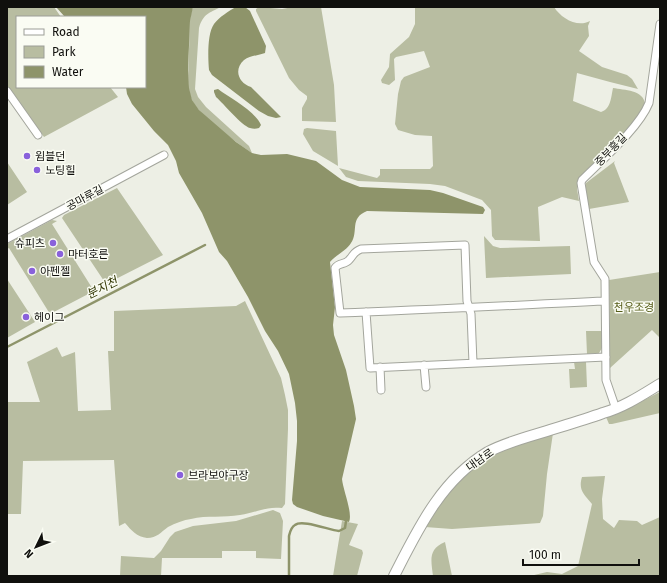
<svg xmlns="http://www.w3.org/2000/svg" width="667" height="583" font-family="'Fira Sans','Noto Sans KR',sans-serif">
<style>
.green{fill:#b8bda1}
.water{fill:#8e946a}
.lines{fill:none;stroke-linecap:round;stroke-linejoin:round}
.stream{stroke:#8e946a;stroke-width:2.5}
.street-casing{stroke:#a3a59c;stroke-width:9}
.secondary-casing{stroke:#a3a59c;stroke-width:12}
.street{stroke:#fff;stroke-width:7}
.secondary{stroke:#fff;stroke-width:10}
.poi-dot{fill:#8961db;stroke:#fafcf3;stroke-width:1.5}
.labels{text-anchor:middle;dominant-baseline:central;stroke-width:3;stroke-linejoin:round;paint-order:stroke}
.street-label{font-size:11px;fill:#10100d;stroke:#fafcf3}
.poi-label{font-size:11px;fill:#10100d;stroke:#fafcf3;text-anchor:start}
.park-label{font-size:11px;fill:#565d19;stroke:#fafcf3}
.water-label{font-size:12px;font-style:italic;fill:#303500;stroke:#fafcf3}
</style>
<rect width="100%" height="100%" fill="#edefe5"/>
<!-- green -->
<path class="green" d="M 7,7 L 54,7 L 61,17 L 17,17 L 17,87 L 110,87 L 118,97 L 44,137 L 7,85 Z
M 193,7 L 221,7 C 209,13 203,14 199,28 L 195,89 L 198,97 L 206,107 L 249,146 L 252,153 C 236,142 198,116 191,98 C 186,82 189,66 189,49 C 190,35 188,20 193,7 Z
M 259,7 L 282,9 L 293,7 L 321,7 L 334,85 L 336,122 L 302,121 L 302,108 L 307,99 L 307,96 L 299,90 L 289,78 L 256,11 L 256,9 Z
M 415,7 L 554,7 C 561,18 577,28 590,21 L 588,26 L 589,36 L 579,51 L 602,67 L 627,75 L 632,79 L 638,89 L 610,82 L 577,73 L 573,101 L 601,112 C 611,109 611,97 613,88 C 624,90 644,90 645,104 C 629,134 602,157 578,180 L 577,189 L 579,201 L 562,197 L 538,207 L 540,241 L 495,240 L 492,236 L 491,210 L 482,200 L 445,186 L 430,184 L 358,181 L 346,177 L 339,168 L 377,178 L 380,175 L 380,169 L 430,169 L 433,166 L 432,136 L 415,135 L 398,130 L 395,124 L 398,94 L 401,81 L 404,77 L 430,67 L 424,51 L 396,57 L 394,59 L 395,80 L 389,85 L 382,83 L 381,80 L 389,67 L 390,54 L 409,37 L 415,24 Z
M 307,128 L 336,131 L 338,166 L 313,151 L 303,134 L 304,129 Z
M 615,161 L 614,163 L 629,202 L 589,209 L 585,188 L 586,183 Z
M 7,162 L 27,192 L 7,205 Z
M 117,188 L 163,255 L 106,284 L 62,218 L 64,215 Z
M 52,220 L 57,221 L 52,224 L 94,291 L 50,314 L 9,248 L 7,249 L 7,244 Z
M 484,236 L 493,246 L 500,248 L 570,246 L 571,274 L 486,278 Z
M 660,272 L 660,338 L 652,330 L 610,368 L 609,280 Z
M 7,279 L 35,322 L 7,338 Z
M 245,301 L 281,378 L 285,395 L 288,410 L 288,429 L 285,504 L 282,508 C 265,506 256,513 240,515 C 224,518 207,515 191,519 C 184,520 175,523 168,527 C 161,532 157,538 147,538 C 137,537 131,530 125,523 L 119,526 L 114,460 L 23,461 L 21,514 L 7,514 L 7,402 L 40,402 L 27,362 L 57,347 L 62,357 L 75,352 L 78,411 L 111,410 L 108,351 L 114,351 L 114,311 L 236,306 Z
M 586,331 L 602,331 L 602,348 L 599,353 L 587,354 Z
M 574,362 L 586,362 L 587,387 L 570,388 L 569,369 L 575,369 Z
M 660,392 L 660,413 L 612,424 L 609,424 L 606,417 L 622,411 Z
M 553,433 L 547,474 L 543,516 L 540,523 L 452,529 L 425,527 L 436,505 L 473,467 L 500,450 Z
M 605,476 L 602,499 L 603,519 L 614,528 L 619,520 L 637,521 L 642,525 L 660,517 L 660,576 L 530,576 L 547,572 L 562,574 L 578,566 L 592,504 C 584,494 578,490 582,477 Z
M 273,510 L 280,513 L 283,521 L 281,559 L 256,558 L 256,551 L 222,551 L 222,558 L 162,558 L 161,576 L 120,576 L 121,556 L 154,558 L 161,551 L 170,537 L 175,532 L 193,526 L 236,521 Z
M 342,521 L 358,524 L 349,545 L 362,550 L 363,553 L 357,576 L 333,576 Z
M 445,542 L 452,576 L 433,576 C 431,560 428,549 445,542 Z"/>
<!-- water -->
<path class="water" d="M 56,7 L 193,7 L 190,21 L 188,70 L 189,88 L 192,100 L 199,110 L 236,142 L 252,153 L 261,155 L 287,154 L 316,161 L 342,180 L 360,187 L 430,190 L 443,193 L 483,207 L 485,210 L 483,214 L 367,211 C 349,218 359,232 351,243 C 346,251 336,255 330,262 L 335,307 L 333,325 L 334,335 L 346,370 L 354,406 L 356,419 L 342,479 C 343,490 353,513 349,522 L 323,516 L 297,507 L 293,504 L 292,500 L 297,441 L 297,421 L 295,403 L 289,374 L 278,351 L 265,331 L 248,297 L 227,261 L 219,252 L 202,213 L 179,173 L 176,161 L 168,145 L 154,131 L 132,104 L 127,94 L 126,87 L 145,87 L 145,17 L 65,17 Z
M 236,7 L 245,7 L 250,11 L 266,46 L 265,53 C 259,55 250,56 244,60 C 233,70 239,83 251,87 L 281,117 L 276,118 L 268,116 L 259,111 L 212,75 L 209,70 C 208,58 207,34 214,24 C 219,17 229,11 236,7 Z
M 218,89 C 230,98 255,111 261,125 L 259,128 C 256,129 253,129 250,128 C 242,126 223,103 216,97 L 214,92 L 214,90 Z"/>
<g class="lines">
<!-- stream -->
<path class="stream" d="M 7,347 L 205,245
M 289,576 L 289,536 C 290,532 291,527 295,525 C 302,519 329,530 339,531 L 345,528 L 346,521"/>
<defs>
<path id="street" d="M 7,91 L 38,135
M 7,239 L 164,155
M 366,312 L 370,368 L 606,357
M 473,363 L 471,314 L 467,301 L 465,245 L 361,249 C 353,252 354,255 349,260 C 345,265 339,262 335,268 L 340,313 C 428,310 517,305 605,301
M 424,365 L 426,387
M 380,367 L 381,390
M 616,409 L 606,380 L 605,279 L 594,262 L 581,183 L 582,180 C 602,160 639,128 649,103 L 660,24"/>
<path id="secondary" d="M 394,576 C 418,529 441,480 488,452 C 503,444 520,439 537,434 C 559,427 581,421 603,413 C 624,407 642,395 660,384"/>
</defs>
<!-- street casing -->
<use href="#street" class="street-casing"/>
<!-- secondary casing -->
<use href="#secondary" class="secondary-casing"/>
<!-- street -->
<use href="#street" class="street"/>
<!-- secondary -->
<use href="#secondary" class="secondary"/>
</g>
<!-- markers -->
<g class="poi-dot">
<circle cx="27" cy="156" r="4"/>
<circle cx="37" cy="170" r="4"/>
<circle cx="53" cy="243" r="4"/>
<circle cx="60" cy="254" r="4"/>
<circle cx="32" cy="271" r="4"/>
<circle cx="26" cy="317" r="4"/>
<circle cx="180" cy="475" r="4"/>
</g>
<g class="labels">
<!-- street labels -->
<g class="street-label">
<text transform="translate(611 150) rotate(-46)">중부흥길</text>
<text transform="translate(85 198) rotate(-28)">공마루길</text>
<text transform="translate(480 460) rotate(-35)">대남로</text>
</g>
<!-- poi labels -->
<g class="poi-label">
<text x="35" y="156">윔블던</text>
<text x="45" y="170">노팅힐</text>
<text x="45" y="243" text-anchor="end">슈피츠</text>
<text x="68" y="254">마터호른</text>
<text x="40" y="271">아펜젤</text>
<text x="34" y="317">헤이그</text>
<text x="188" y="475">브라보야구장</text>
</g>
<!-- park labels -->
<g class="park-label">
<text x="634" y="307">천우조경</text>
</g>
<!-- water labels -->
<g class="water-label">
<text transform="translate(102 288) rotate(-27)">분지천</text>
</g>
</g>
<!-- border -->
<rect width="667" height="583" fill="none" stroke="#10100d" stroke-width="16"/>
<!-- legend -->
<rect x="16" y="16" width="130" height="72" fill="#fafcf3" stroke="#9c9e97"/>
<rect x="24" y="29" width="20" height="6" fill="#ffffff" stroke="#9c9e97"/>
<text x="52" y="36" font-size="12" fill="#10100d">Road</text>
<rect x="24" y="46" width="20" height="12" fill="#b8bda1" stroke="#9c9e97"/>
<text x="52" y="56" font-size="12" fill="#10100d">Park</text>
<rect x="24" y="66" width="20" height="12" fill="#8e946a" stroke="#9c9e97"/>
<text x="52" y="76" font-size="12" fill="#10100d">Water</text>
<!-- north arrow -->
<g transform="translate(36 547) rotate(227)" stroke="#fafcf3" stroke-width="3" paint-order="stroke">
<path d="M0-3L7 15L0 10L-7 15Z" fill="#10100d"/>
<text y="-6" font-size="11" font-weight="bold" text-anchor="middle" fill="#10100d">N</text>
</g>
<!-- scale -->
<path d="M523 559v6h116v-6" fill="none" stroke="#10100d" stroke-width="2"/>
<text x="529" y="559" font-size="12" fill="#10100d" stroke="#fafcf3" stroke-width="3" paint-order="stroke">100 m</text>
</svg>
